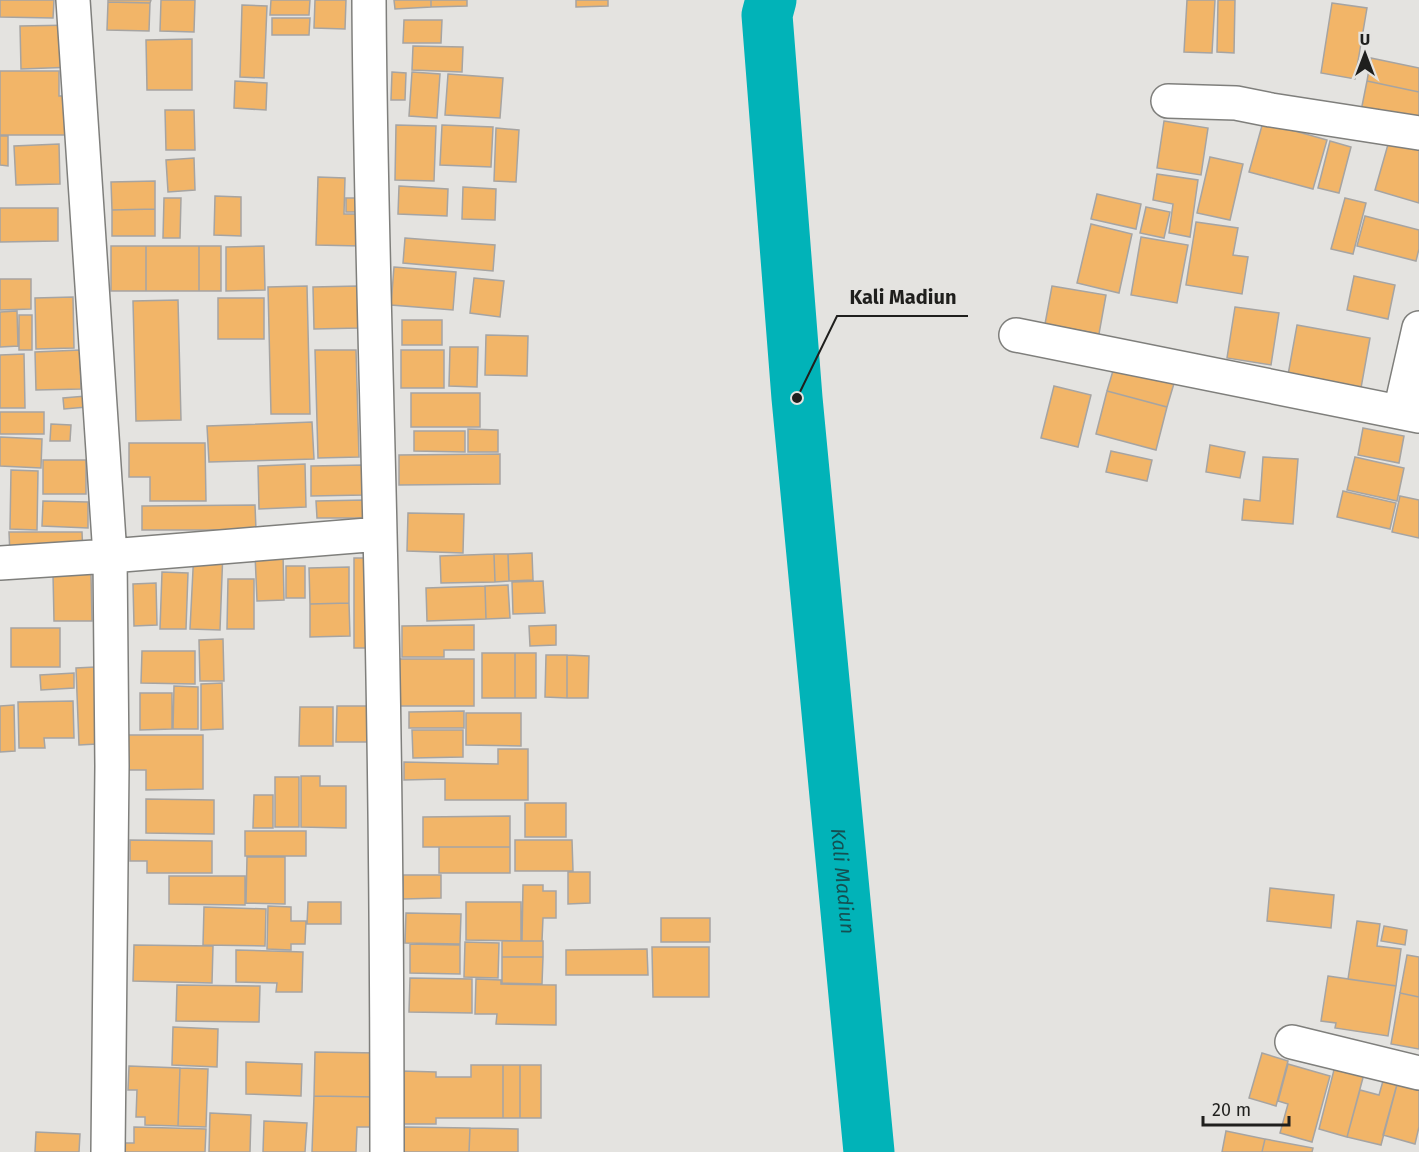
<svg xmlns="http://www.w3.org/2000/svg" width="1419" height="1152" font-family="'Fira Sans',sans-serif">
<style>
.lines{fill:none;stroke-linecap:round;stroke-linejoin:round}
.river{stroke:#01b3b8;stroke-width:51}
.building{fill:#f2b568;stroke:#a6a4a2;stroke-width:1.5}
.minor-casing{stroke:#7f7f7c;stroke-width:36}
.minor{stroke:#fff;stroke-width:33}
.labels{text-anchor:middle;dominant-baseline:central;stroke-width:4.5;stroke-linejoin:round;paint-order:stroke}
.water-label{font-size:20px;font-style:italic;fill:#145052;stroke:#e4e3e0}
.leader{fill:none;stroke:#1f1f1d;stroke-width:2}
.callout-dot{fill:#1f1f1d;stroke:#e4e3e0;stroke-width:2}
.callout-label{font-size:20px;text-anchor:middle;font-weight:bold;fill:#1f1f1d;stroke:#e4e3e0;stroke-width:4.5;stroke-linejoin:round;paint-order:stroke}
</style>
<rect width="100%" height="100%" fill="#e4e3e0"/>
<g class="lines">
<!-- river -->
<path class="river" id="s1" d="M 771,0 L 767,15 L 797,398 L 869,1152"/>
</g>
<!-- building -->
<path class="building" d="M 0,0 L 54,0 L 53,18 L 0,17 Z
M 108,0 L 151,0 L 150,3 L 108,2 Z
M 161,0 L 195,0 L 194,32 L 160,31 Z
M 271,0 L 310,0 L 309,15 L 270,15 Z
M 315,0 L 346,0 L 345,29 L 314,28 Z
M 394,0 L 431,0 L 431,7 L 395,9 Z
M 431,0 L 467,0 L 467,6 L 431,7 Z
M 576,0 L 608,0 L 608,6 L 576,7 Z
M 1187,0 L 1215,0 L 1212,53 L 1184,52 Z
M 1218,0 L 1235,0 L 1234,53 L 1217,52 Z
M 108,2 L 150,3 L 149,31 L 107,30 Z
M 1332,3 L 1367,8 L 1355,79 L 1321,73 Z
M 242,5 L 267,6 L 264,78 L 240,77 Z
M 272,18 L 310,18 L 309,35 L 272,35 Z
M 404,20 L 442,20 L 441,43 L 403,43 Z
M 74,25 L 75,67 L 21,69 L 20,26 Z
M 192,39 L 192,90 L 147,90 L 146,40 Z
M 413,46 L 463,47 L 462,72 L 412,70 Z
M 1371,58 L 1419,68 L 1419,92 L 1367,81 Z
M 0,71 L 59,71 L 59,96 L 77,96 L 77,135 L 0,135 Z
M 392,72 L 406,73 L 405,100 L 391,100 Z
M 412,72 L 440,74 L 437,118 L 409,116 Z
M 448,74 L 503,78 L 500,118 L 445,115 Z
M 235,81 L 267,83 L 266,110 L 234,108 Z
M 1367,81 L 1419,92 L 1419,128 L 1360,116 Z
M 165,110 L 194,110 L 195,150 L 166,150 Z
M 1164,121 L 1208,128 L 1201,175 L 1157,168 Z
M 1263,122 L 1327,140 L 1313,189 L 1249,172 Z
M 396,125 L 436,126 L 434,181 L 395,180 Z
M 442,125 L 493,127 L 491,167 L 440,165 Z
M 496,128 L 519,130 L 516,182 L 494,181 Z
M 0,136 L 8,136 L 8,166 L 0,165 Z
M 1330,141 L 1351,147 L 1339,193 L 1318,188 Z
M 1389,141 L 1419,150 L 1419,203 L 1375,190 Z
M 59,144 L 60,184 L 16,185 L 14,146 Z
M 1210,157 L 1243,164 L 1230,220 L 1197,213 Z
M 194,158 L 195,190 L 168,192 L 166,160 Z
M 1157,174 L 1198,180 L 1190,237 L 1169,233 L 1173,204 L 1153,200 Z
M 318,177 L 345,178 L 344,214 L 361,214 L 360,246 L 316,245 Z
M 155,181 L 155,209 L 112,210 L 111,182 Z
M 399,186 L 448,189 L 447,216 L 398,214 Z
M 463,187 L 496,189 L 495,220 L 462,219 Z
M 1097,194 L 1141,204 L 1136,229 L 1091,219 Z
M 215,196 L 241,197 L 241,236 L 214,235 Z
M 164,198 L 181,198 L 180,238 L 163,238 Z
M 346,198 L 362,198 L 362,212 L 346,212 Z
M 1345,198 L 1366,203 L 1353,254 L 1331,249 Z
M 1146,207 L 1170,212 L 1164,238 L 1140,233 Z
M 0,208 L 58,208 L 58,241 L 0,242 Z
M 155,209 L 155,236 L 112,236 L 112,210 Z
M 1365,216 L 1419,230 L 1419,249 L 1416,261 L 1357,246 Z
M 1196,222 L 1238,228 L 1233,255 L 1248,257 L 1242,294 L 1186,285 Z
M 1091,224 L 1132,234 L 1119,293 L 1077,283 Z
M 1141,237 L 1188,245 L 1177,303 L 1131,295 Z
M 405,238 L 495,245 L 493,271 L 403,263 Z
M 111,246 L 146,246 L 146,291 L 111,291 Z
M 146,246 L 199,246 L 199,291 L 146,291 Z
M 199,246 L 221,246 L 221,291 L 199,291 Z
M 264,246 L 265,290 L 226,291 L 226,247 Z
M 394,267 L 456,272 L 453,310 L 391,305 Z
M 1354,276 L 1395,285 L 1388,319 L 1347,310 Z
M 474,278 L 504,281 L 500,317 L 470,313 Z
M 0,279 L 31,279 L 31,309 L 0,310 Z
M 307,286 L 310,414 L 271,414 L 268,287 Z
M 358,286 L 359,328 L 314,329 L 313,287 Z
M 1052,286 L 1106,295 L 1099,334 L 1045,324 Z
M 73,297 L 74,348 L 36,349 L 35,298 Z
M 218,298 L 264,298 L 264,339 L 218,339 Z
M 178,300 L 181,420 L 136,421 L 133,301 Z
M 1235,307 L 1279,313 L 1271,365 L 1227,358 Z
M 17,311 L 18,346 L 0,347 L 0,312 Z
M 19,315 L 32,315 L 32,350 L 19,350 Z
M 402,320 L 442,320 L 442,345 L 402,345 Z
M 1297,325 L 1370,338 L 1361,388 L 1288,375 Z
M 486,335 L 528,336 L 527,376 L 485,375 Z
M 450,347 L 478,347 L 477,387 L 449,386 Z
M 80,350 L 81,389 L 36,390 L 35,352 Z
M 315,350 L 356,350 L 359,457 L 318,458 Z
M 401,350 L 444,350 L 444,388 L 401,388 Z
M 24,354 L 25,408 L 0,408 L 0,355 Z
M 1115,364 L 1175,380 L 1167,407 L 1107,391 Z
M 1054,386 L 1091,395 L 1078,447 L 1041,438 Z
M 1107,391 L 1167,407 L 1156,450 L 1096,434 Z
M 411,393 L 480,393 L 480,427 L 411,427 Z
M 86,396 L 87,407 L 64,409 L 63,398 Z
M 0,412 L 44,412 L 44,434 L 0,434 Z
M 312,422 L 314,459 L 209,462 L 207,426 Z
M 51,424 L 71,425 L 70,441 L 50,441 Z
M 1363,428 L 1404,436 L 1399,463 L 1358,455 Z
M 468,429 L 498,430 L 498,452 L 468,452 Z
M 414,431 L 465,431 L 465,452 L 414,451 Z
M 0,437 L 42,439 L 41,468 L 0,466 Z
M 129,443 L 205,443 L 206,501 L 150,501 L 150,477 L 129,477 Z
M 1210,445 L 1245,452 L 1240,478 L 1206,472 Z
M 1111,451 L 1152,460 L 1147,481 L 1106,472 Z
M 500,454 L 500,484 L 399,485 L 399,455 Z
M 1263,457 L 1298,459 L 1293,524 L 1242,520 L 1244,499 L 1260,501 Z
M 1355,457 L 1404,468 L 1397,501 L 1347,490 Z
M 43,460 L 86,460 L 86,494 L 43,494 Z
M 305,464 L 306,507 L 259,509 L 258,466 Z
M 365,465 L 365,495 L 311,496 L 311,466 Z
M 11,470 L 38,471 L 37,530 L 10,529 Z
M 1343,491 L 1396,503 L 1390,529 L 1337,517 Z
M 1400,496 L 1419,500 L 1419,538 L 1392,532 Z
M 364,500 L 364,518 L 317,518 L 316,501 Z
M 43,501 L 88,502 L 88,528 L 42,526 Z
M 255,505 L 256,530 L 142,530 L 142,506 Z
M 408,513 L 464,514 L 463,553 L 407,551 Z
M 9,532 L 82,532 L 83,554 L 10,555 Z
M 194,550 L 223,550 L 220,630 L 190,629 Z
M 283,553 L 284,600 L 257,601 L 255,554 Z
M 532,553 L 533,580 L 509,581 L 508,554 Z
M 494,554 L 508,554 L 509,581 L 495,582 Z
M 494,554 L 495,582 L 441,583 L 440,556 Z
M 354,558 L 377,558 L 377,648 L 354,648 Z
M 286,566 L 305,566 L 305,598 L 286,598 Z
M 349,567 L 349,603 L 310,604 L 309,568 Z
M 162,572 L 188,573 L 186,629 L 160,629 Z
M 53,574 L 91,574 L 92,621 L 54,621 Z
M 228,579 L 254,579 L 254,629 L 227,629 Z
M 543,581 L 545,613 L 513,614 L 512,582 Z
M 156,583 L 157,625 L 134,626 L 133,584 Z
M 508,585 L 510,618 L 486,619 L 485,586 Z
M 485,586 L 486,619 L 427,621 L 426,588 Z
M 349,603 L 350,636 L 310,637 L 310,604 Z
M 474,625 L 474,650 L 444,650 L 444,657 L 402,657 L 402,626 Z
M 556,625 L 556,645 L 530,646 L 529,626 Z
M 11,628 L 60,628 L 60,667 L 11,667 Z
M 223,639 L 224,681 L 200,681 L 199,640 Z
M 142,651 L 195,651 L 195,684 L 141,683 Z
M 482,653 L 515,653 L 515,698 L 482,698 Z
M 515,653 L 536,653 L 536,698 L 515,698 Z
M 546,655 L 567,655 L 567,698 L 545,697 Z
M 567,655 L 589,656 L 588,698 L 567,698 Z
M 397,659 L 474,659 L 474,706 L 397,706 Z
M 95,667 L 97,744 L 79,745 L 76,668 Z
M 74,673 L 74,688 L 41,690 L 40,675 Z
M 222,683 L 223,729 L 201,730 L 201,684 Z
M 174,686 L 198,687 L 198,729 L 173,729 Z
M 140,693 L 172,693 L 172,729 L 140,730 Z
M 73,701 L 74,738 L 44,738 L 45,748 L 19,748 L 18,702 Z
M 14,705 L 15,751 L 0,752 L 0,706 Z
M 337,706 L 368,706 L 368,742 L 336,742 Z
M 300,707 L 333,707 L 333,746 L 299,746 Z
M 464,711 L 464,728 L 409,728 L 409,712 Z
M 466,713 L 521,713 L 521,746 L 466,745 Z
M 412,730 L 463,730 L 463,757 L 413,758 Z
M 127,735 L 203,735 L 203,789 L 146,790 L 146,770 L 127,770 Z
M 498,749 L 528,749 L 528,800 L 445,800 L 445,779 L 404,780 L 404,762 L 498,764 Z
M 301,776 L 320,776 L 320,786 L 346,786 L 346,828 L 301,827 Z
M 275,777 L 299,777 L 299,827 L 275,827 Z
M 254,795 L 273,795 L 273,828 L 253,828 Z
M 146,799 L 214,800 L 214,834 L 146,833 Z
M 525,803 L 566,803 L 566,837 L 525,837 Z
M 510,816 L 510,847 L 423,847 L 423,817 Z
M 245,831 L 306,831 L 306,856 L 245,856 Z
M 130,840 L 212,841 L 212,873 L 147,873 L 147,861 L 130,861 Z
M 515,840 L 572,840 L 573,871 L 515,871 Z
M 439,847 L 510,847 L 510,873 L 439,873 Z
M 247,857 L 285,857 L 285,904 L 246,903 Z
M 568,872 L 590,872 L 590,903 L 568,904 Z
M 403,875 L 441,875 L 441,898 L 403,899 Z
M 169,876 L 245,876 L 245,905 L 169,904 Z
M 523,885 L 543,885 L 543,891 L 556,891 L 556,918 L 543,918 L 542,941 L 522,941 Z
M 1270,888 L 1334,895 L 1331,928 L 1267,921 Z
M 308,902 L 341,902 L 341,924 L 307,924 Z
M 466,902 L 521,902 L 521,941 L 466,940 Z
M 268,906 L 291,907 L 291,921 L 306,921 L 305,944 L 291,944 L 291,950 L 267,949 Z
M 204,907 L 266,909 L 265,946 L 203,945 Z
M 406,913 L 461,914 L 460,944 L 405,943 Z
M 661,918 L 710,918 L 710,942 L 661,942 Z
M 1357,921 L 1380,924 L 1377,946 L 1401,949 L 1396,986 L 1348,979 Z
M 1384,926 L 1407,930 L 1405,945 L 1381,941 Z
M 502,941 L 543,941 L 543,957 L 502,957 Z
M 465,942 L 499,943 L 498,978 L 464,977 Z
M 410,944 L 460,945 L 460,974 L 410,973 Z
M 134,945 L 213,946 L 212,983 L 133,981 Z
M 652,947 L 709,947 L 709,997 L 653,997 Z
M 647,949 L 648,975 L 566,975 L 566,950 Z
M 236,950 L 303,952 L 302,992 L 276,992 L 277,983 L 236,982 Z
M 1407,955 L 1419,957 L 1419,997 L 1400,993 Z
M 502,957 L 543,957 L 542,984 L 502,983 Z
M 1328,976 L 1396,986 L 1388,1036 L 1335,1028 L 1336,1023 L 1321,1021 Z
M 410,978 L 472,979 L 472,1013 L 409,1012 Z
M 476,979 L 501,980 L 501,984 L 556,985 L 556,1025 L 496,1024 L 497,1014 L 475,1014 Z
M 177,985 L 260,986 L 259,1022 L 176,1021 Z
M 1400,993 L 1419,997 L 1419,1049 L 1391,1044 Z
M 173,1027 L 218,1029 L 217,1067 L 172,1065 Z
M 315,1052 L 378,1053 L 377,1097 L 314,1096 Z
M 1262,1053 L 1288,1061 L 1276,1106 L 1249,1098 Z
M 246,1062 L 302,1064 L 301,1096 L 246,1094 Z
M 1288,1064 L 1330,1076 L 1312,1142 L 1280,1133 L 1288,1104 L 1278,1101 Z
M 471,1065 L 503,1065 L 503,1118 L 436,1118 L 436,1124 L 401,1124 L 402,1071 L 436,1072 L 436,1077 L 471,1077 Z
M 503,1065 L 520,1065 L 520,1118 L 503,1118 Z
M 520,1065 L 541,1065 L 541,1118 L 520,1118 Z
M 129,1066 L 180,1068 L 178,1126 L 145,1125 L 145,1117 L 136,1117 L 137,1090 L 128,1090 Z
M 1335,1066 L 1364,1074 L 1347,1137 L 1319,1129 Z
M 180,1068 L 208,1069 L 206,1127 L 178,1126 Z
M 1385,1074 L 1399,1077 L 1381,1145 L 1347,1137 L 1360,1090 L 1379,1095 Z
M 1399,1077 L 1419,1082 L 1419,1127 L 1415,1144 L 1383,1135 Z
M 314,1096 L 377,1097 L 376,1127 L 357,1127 L 356,1152 L 312,1152 Z
M 210,1113 L 251,1115 L 250,1152 L 209,1152 Z
M 264,1121 L 307,1123 L 305,1152 L 263,1152 Z
M 134,1127 L 206,1129 L 205,1152 L 124,1152 L 124,1143 L 134,1143 Z
M 402,1127 L 470,1128 L 469,1152 L 401,1152 Z
M 470,1128 L 518,1129 L 518,1152 L 469,1152 Z
M 1226,1131 L 1265,1139 L 1262,1152 L 1222,1152 Z
M 36,1132 L 80,1134 L 79,1152 L 35,1152 Z
M 1265,1139 L 1313,1148 L 1312,1152 L 1262,1152 Z"/>
<g class="lines">
<defs>
<path id="minor" d="M 73,0 L 110,556 L 112,766 L 108,1152
M 369,0 C 370,178 376,355 380,533 C 385,739 387,945 387,1152
M 1168,101 L 1236,103 L 1271,110 L 1419,133
M 1016,335 L 1419,416
M 1400,412 L 1419,328
M 0,563 L 110,556 L 380,534
M 1292,1042 L 1419,1073"/>
</defs>
<!-- minor casing -->
<use href="#minor" class="minor-casing"/>
<!-- minor -->
<use href="#minor" class="minor"/>
</g>
<g class="labels">
<!-- water labels -->
<g class="water-label">
<text stroke="none"><textPath href="#s1" startOffset="885">Kali Madiun</textPath></text>
</g>
</g>
<!-- callouts -->
<path class="leader" d="M797 398L837 316H968"/>
<circle class="callout-dot" cx="797" cy="398" r="6"/>
<g class="callout-label">
<text x="903" y="304">Kali Madiun</text>
</g>
<!-- north arrow -->
<g transform="translate(1365 54)" stroke="#e4e3e0" stroke-width="4.5" paint-order="stroke">
<path d="M0-4.5L10 22L0 15L-10 22Z" fill="#1f1f1d"/>
<text y="-9" font-size="16" font-weight="bold" text-anchor="middle" fill="#1f1f1d">U</text>
</g>
<!-- scale -->
<path d="M1203 1116v9h86v-9" fill="none" stroke="#1f1f1d" stroke-width="3"/>
<text x="1212" y="1116" font-size="18" fill="#1f1f1d" stroke="#e4e3e0" stroke-width="4.5" paint-order="stroke">20 m</text>
</svg>
